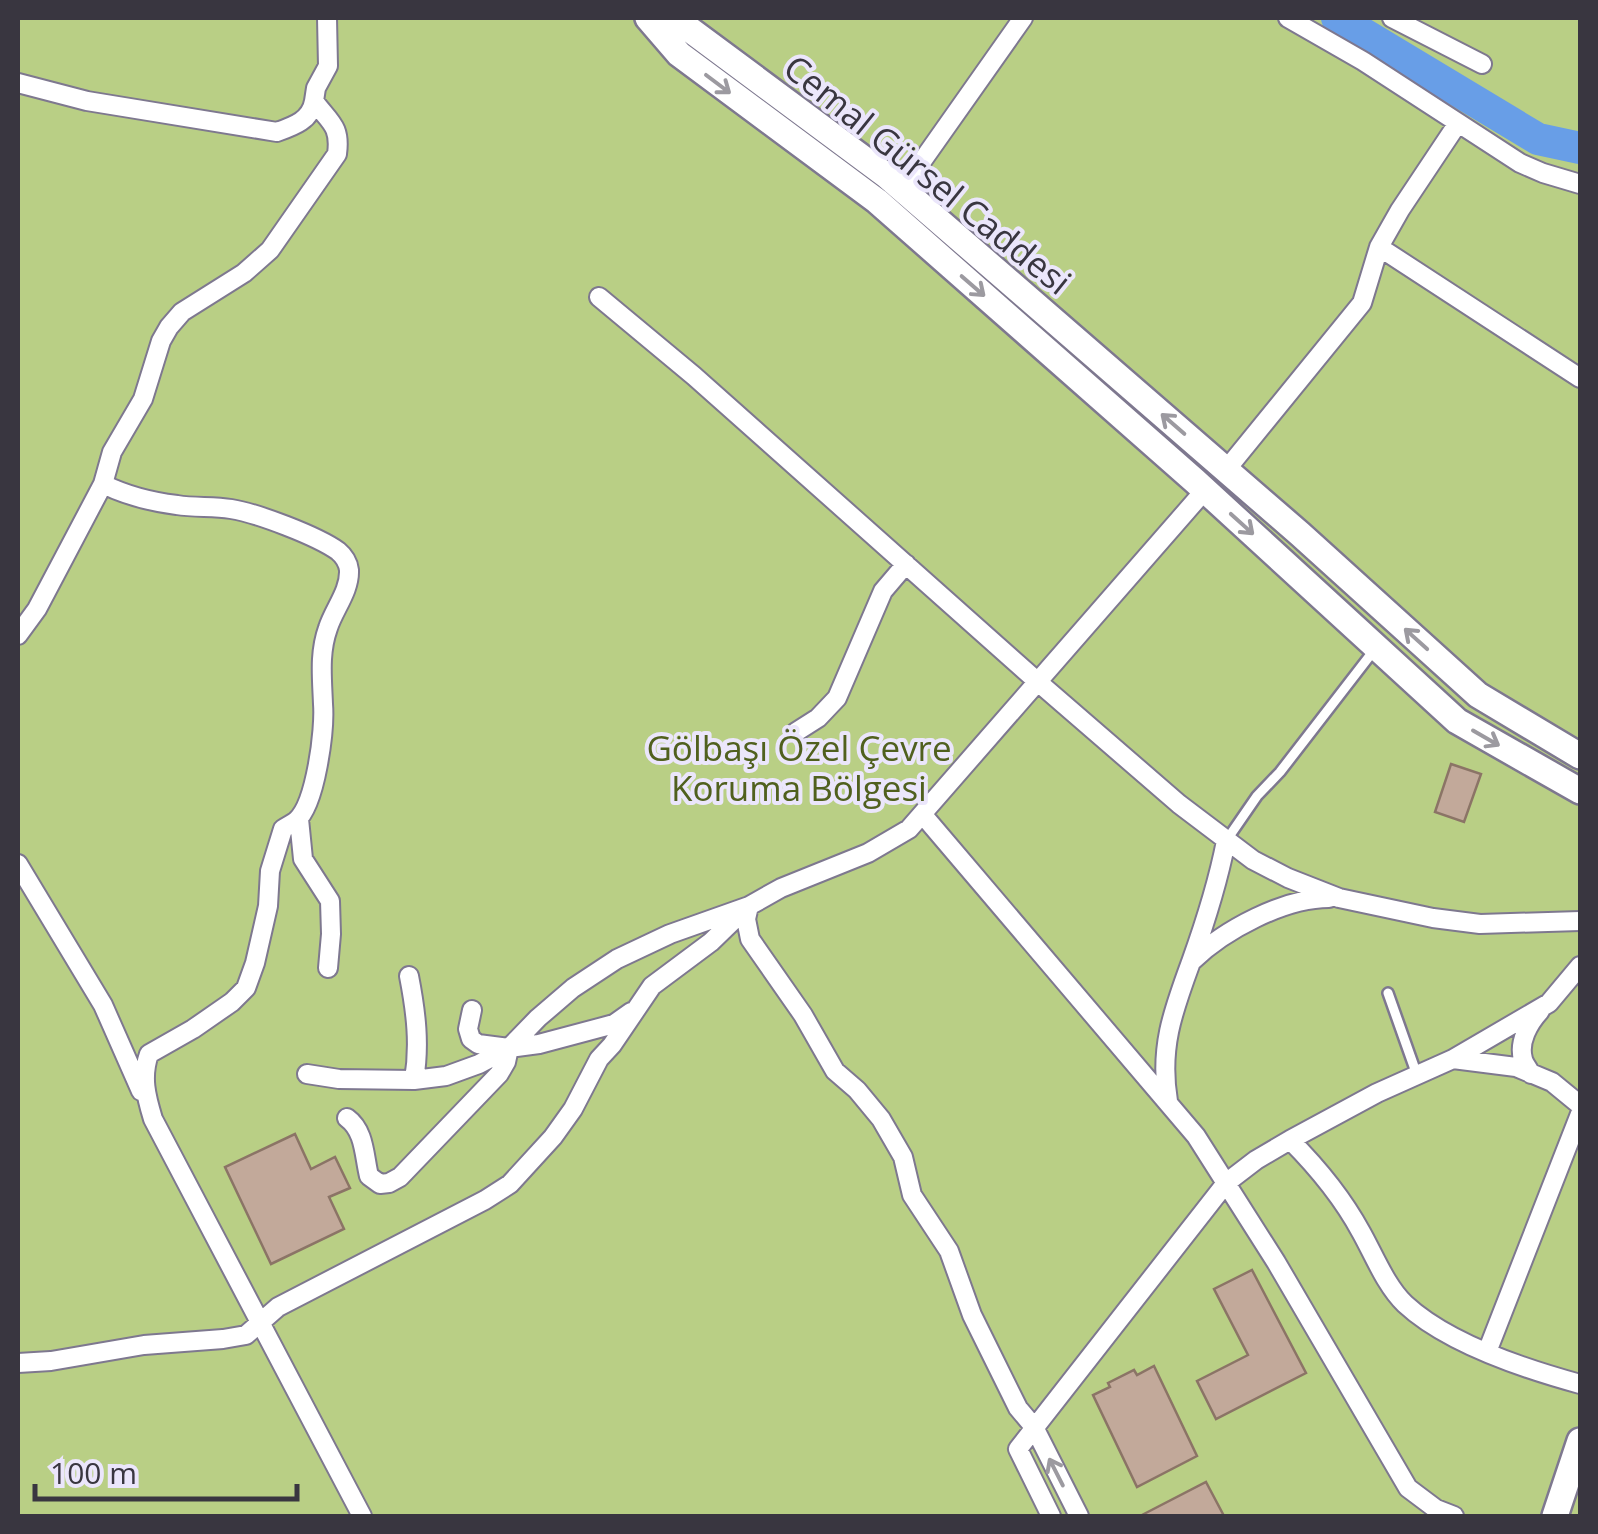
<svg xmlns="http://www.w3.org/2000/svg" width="1598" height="1534" font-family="'Open Sans',sans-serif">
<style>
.green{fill:#b9cf85}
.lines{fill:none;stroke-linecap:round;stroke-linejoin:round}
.river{stroke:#689ee7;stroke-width:32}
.building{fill:#c2a99a;stroke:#8b7466;stroke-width:2.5}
.lane-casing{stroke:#7e788f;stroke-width:14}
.street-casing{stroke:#7e788f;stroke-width:22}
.secondary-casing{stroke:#7e788f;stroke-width:30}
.lane{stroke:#fff;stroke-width:9}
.street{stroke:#fff;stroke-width:18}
.secondary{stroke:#fff;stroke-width:25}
.oneway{stroke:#9c9aa0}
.labels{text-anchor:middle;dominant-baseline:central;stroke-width:8;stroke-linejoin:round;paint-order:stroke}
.street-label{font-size:35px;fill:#393640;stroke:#ebe6fb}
.park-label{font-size:35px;fill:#50601e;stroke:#ebe6fb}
</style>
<rect width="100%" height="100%" fill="#ebe6fb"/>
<!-- green -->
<path class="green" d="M 18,18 L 1580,18 L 1580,1516 L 18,1516 Z"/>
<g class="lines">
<!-- river -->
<path class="river" d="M 1337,18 L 1538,139 L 1580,148"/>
</g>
<!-- building -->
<path class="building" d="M 1451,764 L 1481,774 L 1464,822 L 1435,812 Z
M 295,1134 L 311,1169 L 335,1157 L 350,1188 L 329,1197 L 344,1229 L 271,1264 L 225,1167 Z
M 1252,1270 L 1306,1373 L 1216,1419 L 1197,1381 L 1248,1355 L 1214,1289 Z
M 1154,1366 L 1197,1456 L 1137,1487 L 1093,1395 L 1110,1387 L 1108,1383 L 1134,1370 L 1137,1375 Z
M 1206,1482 L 1224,1516 L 1140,1516 Z"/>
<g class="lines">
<defs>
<path id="lane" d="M 1226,841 L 1257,796 L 1280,772 L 1375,649
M 1388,993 L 1417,1075"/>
<path id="street" d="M 1288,18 L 1363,61 L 1520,163 L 1543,173 L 1580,184
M 1392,18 L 1482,64
M 18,83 L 87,101 L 277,132 C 294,126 311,120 314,101
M 913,174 L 1023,18
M 1379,247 L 1580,378
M 599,297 L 694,376 L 1038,682 L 1179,804 L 1253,860 L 1288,878 L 1339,898 L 1433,918 L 1480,924 L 1580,921
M 1226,470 L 1362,303 L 1379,247 L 1400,210 L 1458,123
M 103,484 C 125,495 153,502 177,505 C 195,508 213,506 231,509 C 257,513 317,536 338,551 C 344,556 348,562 349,570 C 350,591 334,609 328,628 C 319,653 322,677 323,704 C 325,729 316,804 296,821 C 292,824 287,826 283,829 L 270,871 L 268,906 L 255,963 L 246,988 L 232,1002 L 193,1029 L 149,1054 C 141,1077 146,1096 153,1119 L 362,1516
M 18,635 L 37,609 L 103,484 L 112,452 L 143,399 L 161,341 L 169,327 L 182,312 L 244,273 L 270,250 L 337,154 C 341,125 329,122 314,101 L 316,88 L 328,66 L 327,18
M 796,732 L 818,718 L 837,698 L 883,591 L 906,564
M 923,815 L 1196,1136 L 1276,1262 L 1408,1488 L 1436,1509 L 1454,1516
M 299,819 L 303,859 L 330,901 L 331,934 L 328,968
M 18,864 L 103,1005 L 141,1091
M 749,906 L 746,919 L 750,939 L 803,1015 L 835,1071 L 857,1090 L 881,1119 L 903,1157 L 912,1195 L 949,1251 L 972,1315 L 1018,1408 L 1034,1427 L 1079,1516
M 1192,961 C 1224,930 1284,898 1329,898
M 409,976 C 416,1012 420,1045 414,1080
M 472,1010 L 468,1029 L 471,1039 L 478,1044 L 509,1048
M 1453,1059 L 1516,1067 L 1552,1082 L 1580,1105
M 307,1074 L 339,1079 L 414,1080 L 446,1076 L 479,1064 L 509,1048 L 538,1018 L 573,988 L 617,959 L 670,934 L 749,906 L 781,888 L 868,853 L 909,829 L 1205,490
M 1531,1074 C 1529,1069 1524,1064 1523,1059 C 1518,1042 1529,1023 1540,1011
M 1168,1101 C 1159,1048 1173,1011 1191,962 C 1205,923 1218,882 1226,841
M 347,1118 C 365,1131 364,1156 369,1176 L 380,1184 L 389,1183 L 400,1177 L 499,1074 L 506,1062 L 509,1048 L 539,1044 L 614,1024 L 631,1012
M 1290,1140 C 1318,1168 1342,1197 1361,1232 C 1374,1255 1386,1286 1405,1304 C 1448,1344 1525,1369 1580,1384
M 1487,1352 L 1580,1114
M 18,1363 L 51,1361 L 144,1345 L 223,1339 L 246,1335 L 278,1307 L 485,1200 L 510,1184 L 553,1137 L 573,1109 L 599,1059 L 612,1045 L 652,986 L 711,942 L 743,911
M 1051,1516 L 1018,1449 L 1226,1183 L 1256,1160 L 1290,1140 L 1377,1093 L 1453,1059 L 1549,1003 L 1580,966"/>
<path id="secondary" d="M 648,18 L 679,54 L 877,201 L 1195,481 L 1457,721 L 1580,791
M 648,18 L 689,29 L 887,176 L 1300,534 L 1478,695 L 1580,756
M 1555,1516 L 1580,1441"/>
</defs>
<!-- lane casing -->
<use href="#lane" class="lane-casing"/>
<!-- street casing -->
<use href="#street" class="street-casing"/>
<!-- secondary casing -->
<use href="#secondary" class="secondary-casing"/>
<!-- lane -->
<use href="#lane" class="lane"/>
<!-- street -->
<use href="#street" class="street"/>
<!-- secondary -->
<use href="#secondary" class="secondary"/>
</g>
<!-- one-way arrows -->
<defs><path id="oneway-shaft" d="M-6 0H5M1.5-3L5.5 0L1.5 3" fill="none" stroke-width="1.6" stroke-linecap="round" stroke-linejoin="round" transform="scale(2.5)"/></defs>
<g class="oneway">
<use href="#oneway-shaft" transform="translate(718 84) rotate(37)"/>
<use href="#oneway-shaft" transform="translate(973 286) rotate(41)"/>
<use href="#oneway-shaft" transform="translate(1173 424) rotate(-139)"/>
<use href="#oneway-shaft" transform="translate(1242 524) rotate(42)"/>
<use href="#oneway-shaft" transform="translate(1416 639) rotate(-138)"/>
<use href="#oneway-shaft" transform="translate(1486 738) rotate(30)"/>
<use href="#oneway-shaft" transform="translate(1056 1472) rotate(-117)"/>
</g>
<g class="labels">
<!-- street labels -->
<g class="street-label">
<text transform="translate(928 174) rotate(39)">Cemal Gürsel Caddesi</text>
</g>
<!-- park labels -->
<g class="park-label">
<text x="799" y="747">Gölbaşı Özel Çevre<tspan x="799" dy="40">Koruma Bölgesi</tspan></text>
</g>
</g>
<!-- border -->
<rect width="1598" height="1534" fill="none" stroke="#393640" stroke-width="40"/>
<!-- scale -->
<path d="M35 1484v15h262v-15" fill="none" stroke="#393640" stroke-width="5"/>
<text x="50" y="1484" font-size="30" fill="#393640" stroke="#ebe6fb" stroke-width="8" paint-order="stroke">100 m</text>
</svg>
